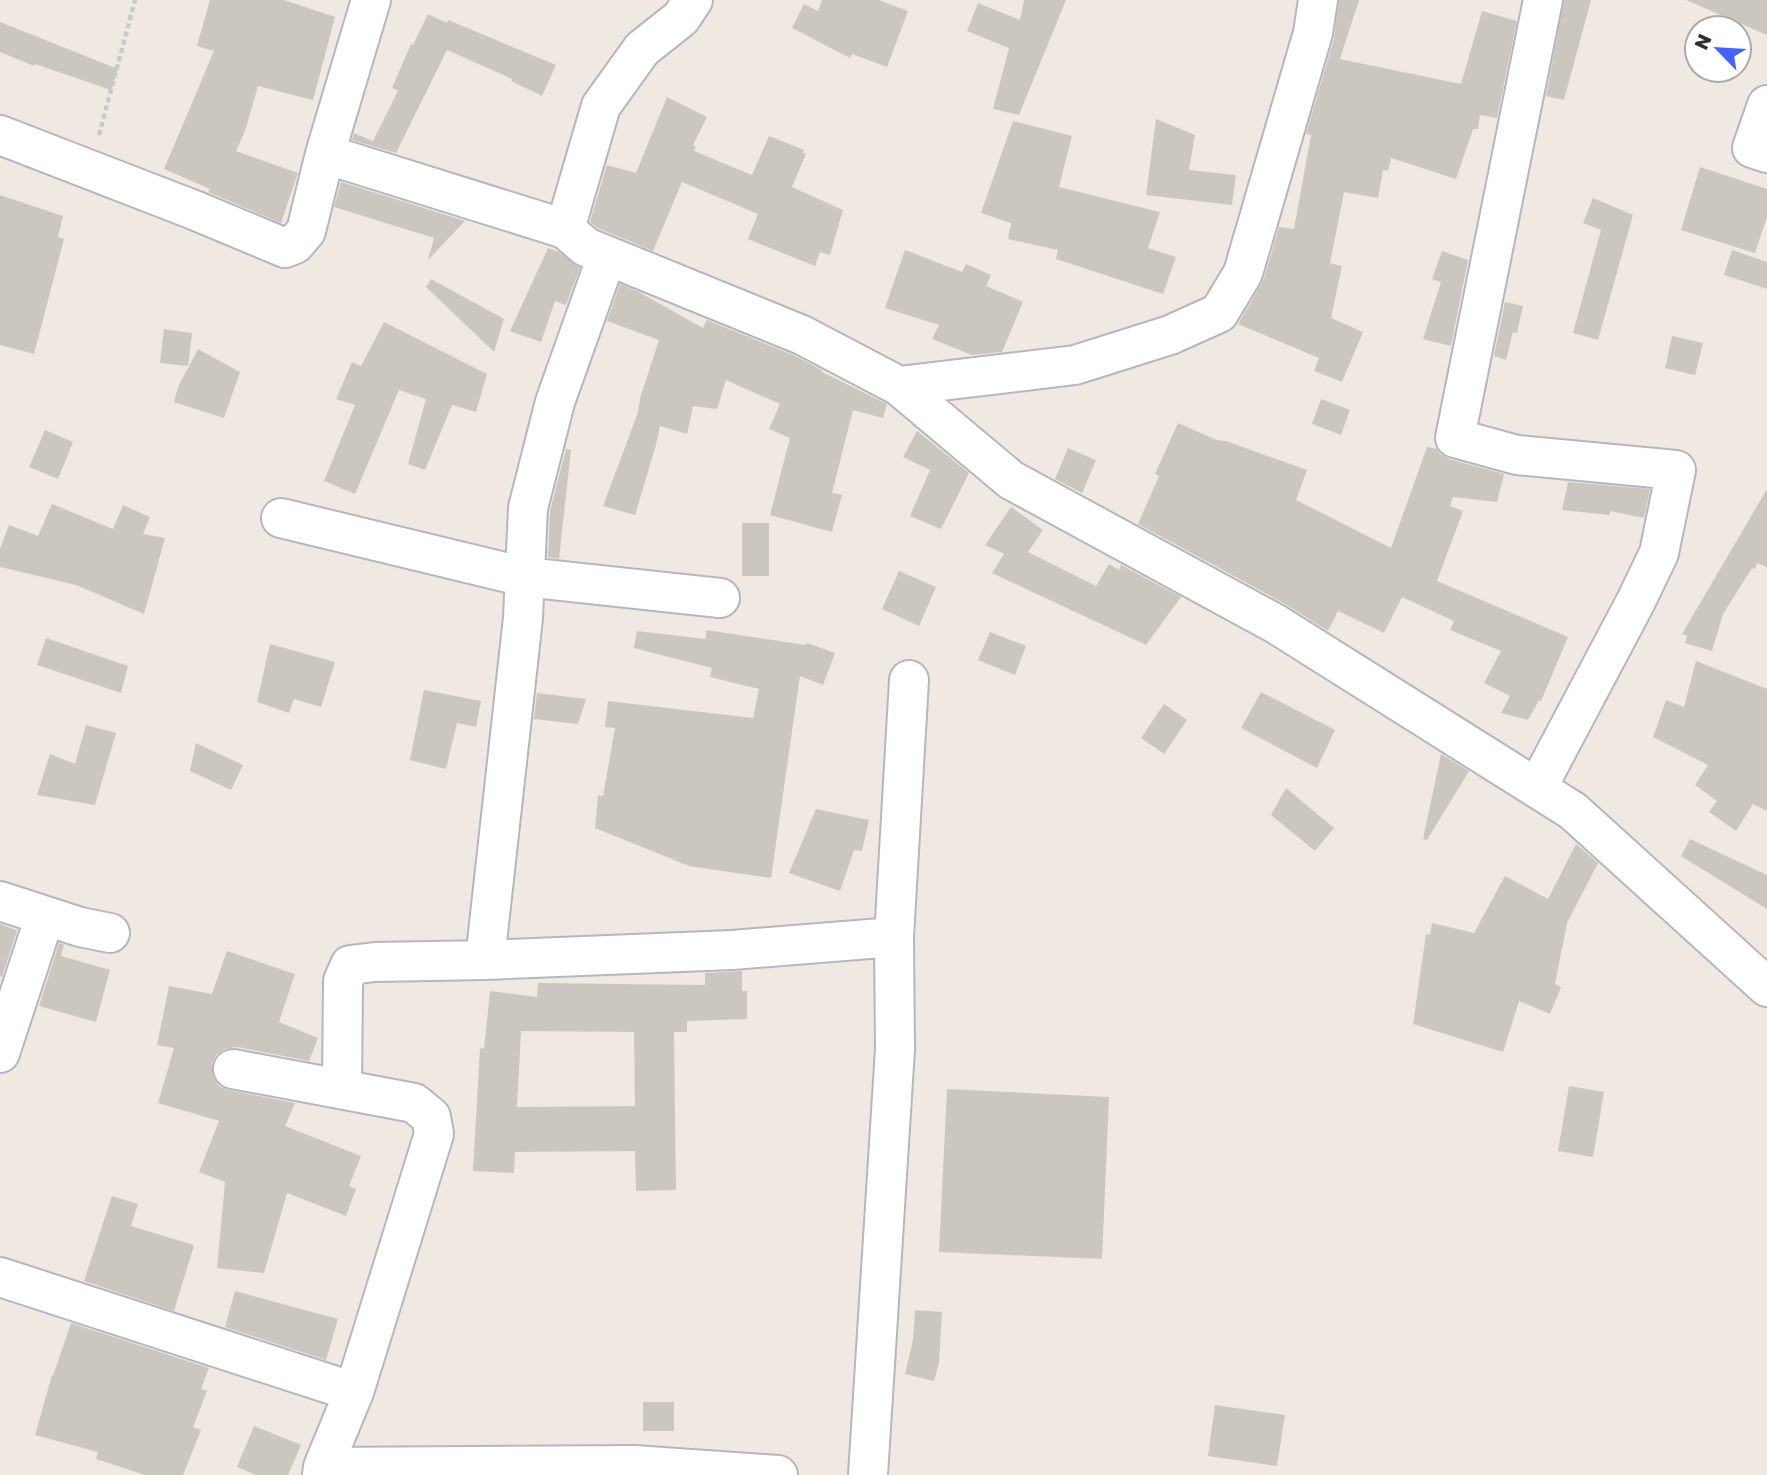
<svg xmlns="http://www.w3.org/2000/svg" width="1767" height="1475" font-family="'Golos Text',sans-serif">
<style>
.building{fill:#cbc7bf;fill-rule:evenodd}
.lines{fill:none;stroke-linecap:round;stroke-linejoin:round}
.minor-casing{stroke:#b4b7c1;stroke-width:42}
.path{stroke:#c9c9c9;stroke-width:4.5;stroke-dasharray:5 3.5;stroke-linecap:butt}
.minor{stroke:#fff;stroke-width:38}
</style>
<rect width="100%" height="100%" fill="#efe9e1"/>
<!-- building -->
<path class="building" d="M 210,0 L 284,0 L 335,17 L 313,100 L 258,86 L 245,131 L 236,151 L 298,173 L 281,223 L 208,192 L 210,189 L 164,169 L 214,51 L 197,46 Z
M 822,0 L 879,0 L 908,11 L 887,67 L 852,54 L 850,58 L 792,28 L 804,4 L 818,11 Z
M 1024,0 L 1066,0 L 1019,115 L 993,109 L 1009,48 L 967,31 L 978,3 L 1020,20 Z
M 1339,0 L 1359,0 L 1340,59 L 1461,84 L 1482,11 L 1517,21 L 1497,118 L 1480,115 L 1478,129 L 1473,129 L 1456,179 L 1391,158 L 1388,171 L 1383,170 L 1378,198 L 1344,192 L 1330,263 L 1342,266 L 1331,318 L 1363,332 L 1342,382 L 1314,371 L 1319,358 L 1238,324 L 1264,279 L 1279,227 L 1294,229 L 1311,135 L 1306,134 L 1334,39 Z
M 1564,0 L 1591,0 L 1564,100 L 1546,96 Z
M 1686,0 L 1767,0 L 1767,35 Z
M 428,14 L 447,23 L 448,20 L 556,65 L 542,96 L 511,81 L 512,79 L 447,50 L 396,153 L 352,140 L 354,133 L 373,141 L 398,91 L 392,88 L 411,44 L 413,45 Z
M 0,22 L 118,69 L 111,90 L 35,64 L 34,66 L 0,52 Z
M 667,97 L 707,117 L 693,145 L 696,147 L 694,151 L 752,175 L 769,136 L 804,150 L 803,153 L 806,154 L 792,187 L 843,210 L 830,255 L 820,252 L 815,266 L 748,239 L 758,214 L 682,182 L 653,251 L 598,228 L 590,222 L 607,165 L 636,173 Z
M 1156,119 L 1195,135 L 1189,170 L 1236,175 L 1232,205 L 1146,195 Z
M 1013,121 L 1072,136 L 1059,187 L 1160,212 L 1148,248 L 1176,257 L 1163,294 L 1056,259 L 1058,250 L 1008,239 L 1011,223 L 981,213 Z
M 1700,167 L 1767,189 L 1767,217 L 1755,253 L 1681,230 Z
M 341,182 L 465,221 L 428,260 L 434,238 L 334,207 Z
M 0,195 L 63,216 L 58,237 L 64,239 L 34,354 L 0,345 Z
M 1593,198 L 1633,215 L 1598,340 L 1573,333 L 1601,230 L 1583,223 Z
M 548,248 L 559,252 L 580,268 L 566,305 L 555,301 L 541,342 L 510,331 Z
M 905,250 L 962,272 L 966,264 L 991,275 L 986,286 L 1023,302 L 1002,352 L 972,355 L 932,339 L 939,325 L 885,308 Z
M 1732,250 L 1767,262 L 1767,289 L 1724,275 Z
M 1442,251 L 1468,260 L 1451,346 L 1423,339 L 1441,282 L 1432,279 Z
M 431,279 L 504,319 L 494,352 L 426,287 Z
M 620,284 L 637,291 L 703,328 L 707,320 L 793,355 L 822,370 L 822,372 L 887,404 L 883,418 L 853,410 L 832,493 L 842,495 L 832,532 L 770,515 L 790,438 L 769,429 L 780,404 L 726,380 L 717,409 L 693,406 L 687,434 L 660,426 L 656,445 L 635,515 L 603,506 L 637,415 L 641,395 L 659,340 L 607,321 Z
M 1505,302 L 1523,306 L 1517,333 L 1513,332 L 1506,360 L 1494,356 Z
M 384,322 L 487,374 L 476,412 L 452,405 L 425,470 L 408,464 L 426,399 L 399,390 L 355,494 L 324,481 L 355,405 L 336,399 L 352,362 L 361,366 Z
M 164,329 L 192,333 L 188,366 L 160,363 Z
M 1672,336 L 1703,343 L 1695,375 L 1665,368 Z
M 198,349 L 240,372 L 224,418 L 174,402 L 178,387 Z
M 1321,399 L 1350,410 L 1341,435 L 1312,424 Z
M 1178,423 L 1217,440 L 1226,441 L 1307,470 L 1296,500 L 1391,548 L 1427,447 L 1437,449 L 1440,454 L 1449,459 L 1504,474 L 1497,502 L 1453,497 L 1450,506 L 1463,511 L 1437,581 L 1568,637 L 1541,701 L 1539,700 L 1528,720 L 1501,713 L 1510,696 L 1484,683 L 1501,651 L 1450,630 L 1454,621 L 1402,597 L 1384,633 L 1338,611 L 1328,631 L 1287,605 L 1138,524 L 1159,476 L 1155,474 Z
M 45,430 L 73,442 L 58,479 L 29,467 Z
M 917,431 L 969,473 L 941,529 L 910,516 L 930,470 L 903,457 Z
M 1068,448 L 1096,460 L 1082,493 L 1055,479 Z
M 566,449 L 571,450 L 559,559 L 548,557 L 550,511 Z
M 1568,482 L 1650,489 L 1644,518 L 1610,511 L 1610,515 L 1562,510 Z
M 1767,489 L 1767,567 L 1757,563 L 1755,569 L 1752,568 L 1723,614 L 1712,651 L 1685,643 L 1687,636 L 1682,634 Z
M 52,504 L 113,529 L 123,505 L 150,517 L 143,534 L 165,538 L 144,614 L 76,585 L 0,567 L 0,549 L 9,525 L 38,536 Z
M 1011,507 L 1043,530 L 1028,552 L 1096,586 L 1109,564 L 1119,570 L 1121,565 L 1181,597 L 1146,645 L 992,573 L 1004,554 L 985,545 Z
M 742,523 L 769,523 L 769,576 L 742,576 Z
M 899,571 L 936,587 L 919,626 L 882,609 Z
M 706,630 L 806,645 L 807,643 L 835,653 L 823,685 L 800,676 L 771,878 L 689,866 L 595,828 L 598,795 L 603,796 L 615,728 L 605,727 L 608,701 L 753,718 L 759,689 L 710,677 L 712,668 L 634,648 L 637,631 L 706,639 Z
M 990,632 L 1026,646 L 1015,675 L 978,660 Z
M 46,638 L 128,666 L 121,693 L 37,665 Z
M 270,644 L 335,662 L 321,707 L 294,699 L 289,713 L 257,702 Z
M 1696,661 L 1767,689 L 1767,811 L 1753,804 L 1736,831 L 1709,812 L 1717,801 L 1695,785 L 1708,765 L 1653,737 L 1666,700 L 1684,707 Z
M 424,690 L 481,701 L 476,727 L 457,723 L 446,769 L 410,760 Z
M 1261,692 L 1335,730 L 1317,768 L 1241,728 Z
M 537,693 L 586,699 L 578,724 L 534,719 Z
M 1164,704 L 1187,720 L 1164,754 L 1141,738 Z
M 86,725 L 116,733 L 95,805 L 37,795 L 50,754 L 75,764 Z
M 196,743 L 243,765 L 231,790 L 190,771 Z
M 1441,754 L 1469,771 L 1427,840 L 1423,839 Z
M 1286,788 L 1334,828 L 1315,851 L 1271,815 Z
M 816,809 L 869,820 L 862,851 L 854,850 L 840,891 L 789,873 Z
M 1690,839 L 1767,875 L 1767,909 L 1681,856 Z
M 1576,844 L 1598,863 L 1567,923 L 1555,984 L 1561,987 L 1550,1014 L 1519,1001 L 1503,1052 L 1413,1024 L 1426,934 L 1430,935 L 1432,923 L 1474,933 L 1505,876 L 1548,899 Z
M 0,924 L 17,930 L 2,977 L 0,976 Z
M 59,943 L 64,945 L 61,956 L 110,970 L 96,1022 L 39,1006 Z
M 227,951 L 295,974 L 279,1022 L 318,1038 L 309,1061 L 237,1047 L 225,1049 L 216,1055 L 212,1064 L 213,1077 L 219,1086 L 228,1090 L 295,1103 L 285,1126 L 361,1156 L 349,1186 L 356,1189 L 346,1216 L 287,1193 L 264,1273 L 217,1268 L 225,1182 L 199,1172 L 219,1121 L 158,1103 L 174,1048 L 157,1045 L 169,986 L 212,994 Z
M 742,971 L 742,991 L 747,991 L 747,1019 L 687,1021 L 687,1032 L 674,1032 L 676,1190 L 636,1191 L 635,1151 L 515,1152 L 514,1173 L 473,1171 L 480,1048 L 484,1049 L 490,991 L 537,997 L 538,983 L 705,985 L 705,973 ZM 521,1031 L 634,1032 L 635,1106 L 517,1107 Z
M 1569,1086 L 1604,1092 L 1593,1157 L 1558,1151 Z
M 947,1089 L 1109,1097 L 1102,1259 L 939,1252 Z
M 112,1196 L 138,1204 L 131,1226 L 194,1245 L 174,1311 L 84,1281 Z
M 235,1291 L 338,1319 L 326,1360 L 225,1327 Z
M 915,1310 L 942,1312 L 939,1363 L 934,1381 L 905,1374 L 913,1340 Z
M 71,1323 L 209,1368 L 201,1389 L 207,1391 L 193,1427 L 201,1430 L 183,1475 L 145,1475 L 96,1459 L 98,1452 L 35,1435 L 52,1375 L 53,1376 Z
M 643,1402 L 674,1402 L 674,1431 L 643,1431 Z
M 1215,1405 L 1285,1415 L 1277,1466 L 1208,1456 Z
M 254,1426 L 301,1445 L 288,1475 L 256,1475 L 237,1467 Z"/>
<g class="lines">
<defs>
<path id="minor" d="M 1767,105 L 1752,148 L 1767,153
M 0,135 L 194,210 L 285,248 L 295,244 L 306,231 L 325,154 L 371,0
M 325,154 L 565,229 L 586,247 L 802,335 L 899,386 L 1011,480 L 1276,624 L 1573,811 L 1767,987
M 565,229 L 601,106 L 642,49 L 681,18 L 693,0
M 899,386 L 1075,365 L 1170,335 L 1219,313 L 1243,273 L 1313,33 L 1318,0
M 281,518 L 525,577 L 720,598
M 1537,788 L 1636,601 L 1659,553 L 1676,470 L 1517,455 L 1455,438 L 1543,0
M 0,901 L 80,927 L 110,933
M 485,960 L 523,618 L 528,508 L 555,402 L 607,256
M 0,1053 L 45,916
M 233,1069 L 414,1103 L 431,1117 L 434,1134 L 354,1392 L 323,1467 L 322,1475
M 342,1089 L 343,981 L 350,965 L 375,962 L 485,960 L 732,950 L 894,937
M 0,1277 L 354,1392
M 323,1467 L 634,1465 L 778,1475
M 868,1475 L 895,1049 L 894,937 L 909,680"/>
</defs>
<!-- minor casing -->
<use href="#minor" class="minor-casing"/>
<!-- path -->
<path class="path" d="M 99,135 L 135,0"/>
<!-- minor -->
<use href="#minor" class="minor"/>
</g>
<!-- north arrow -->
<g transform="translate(1718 49) rotate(295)"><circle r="33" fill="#ffffff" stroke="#ababab" stroke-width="2"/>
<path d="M0-5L12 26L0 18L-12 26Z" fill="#4264fb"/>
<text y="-10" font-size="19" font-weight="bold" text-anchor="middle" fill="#2e2e2e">N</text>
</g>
</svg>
